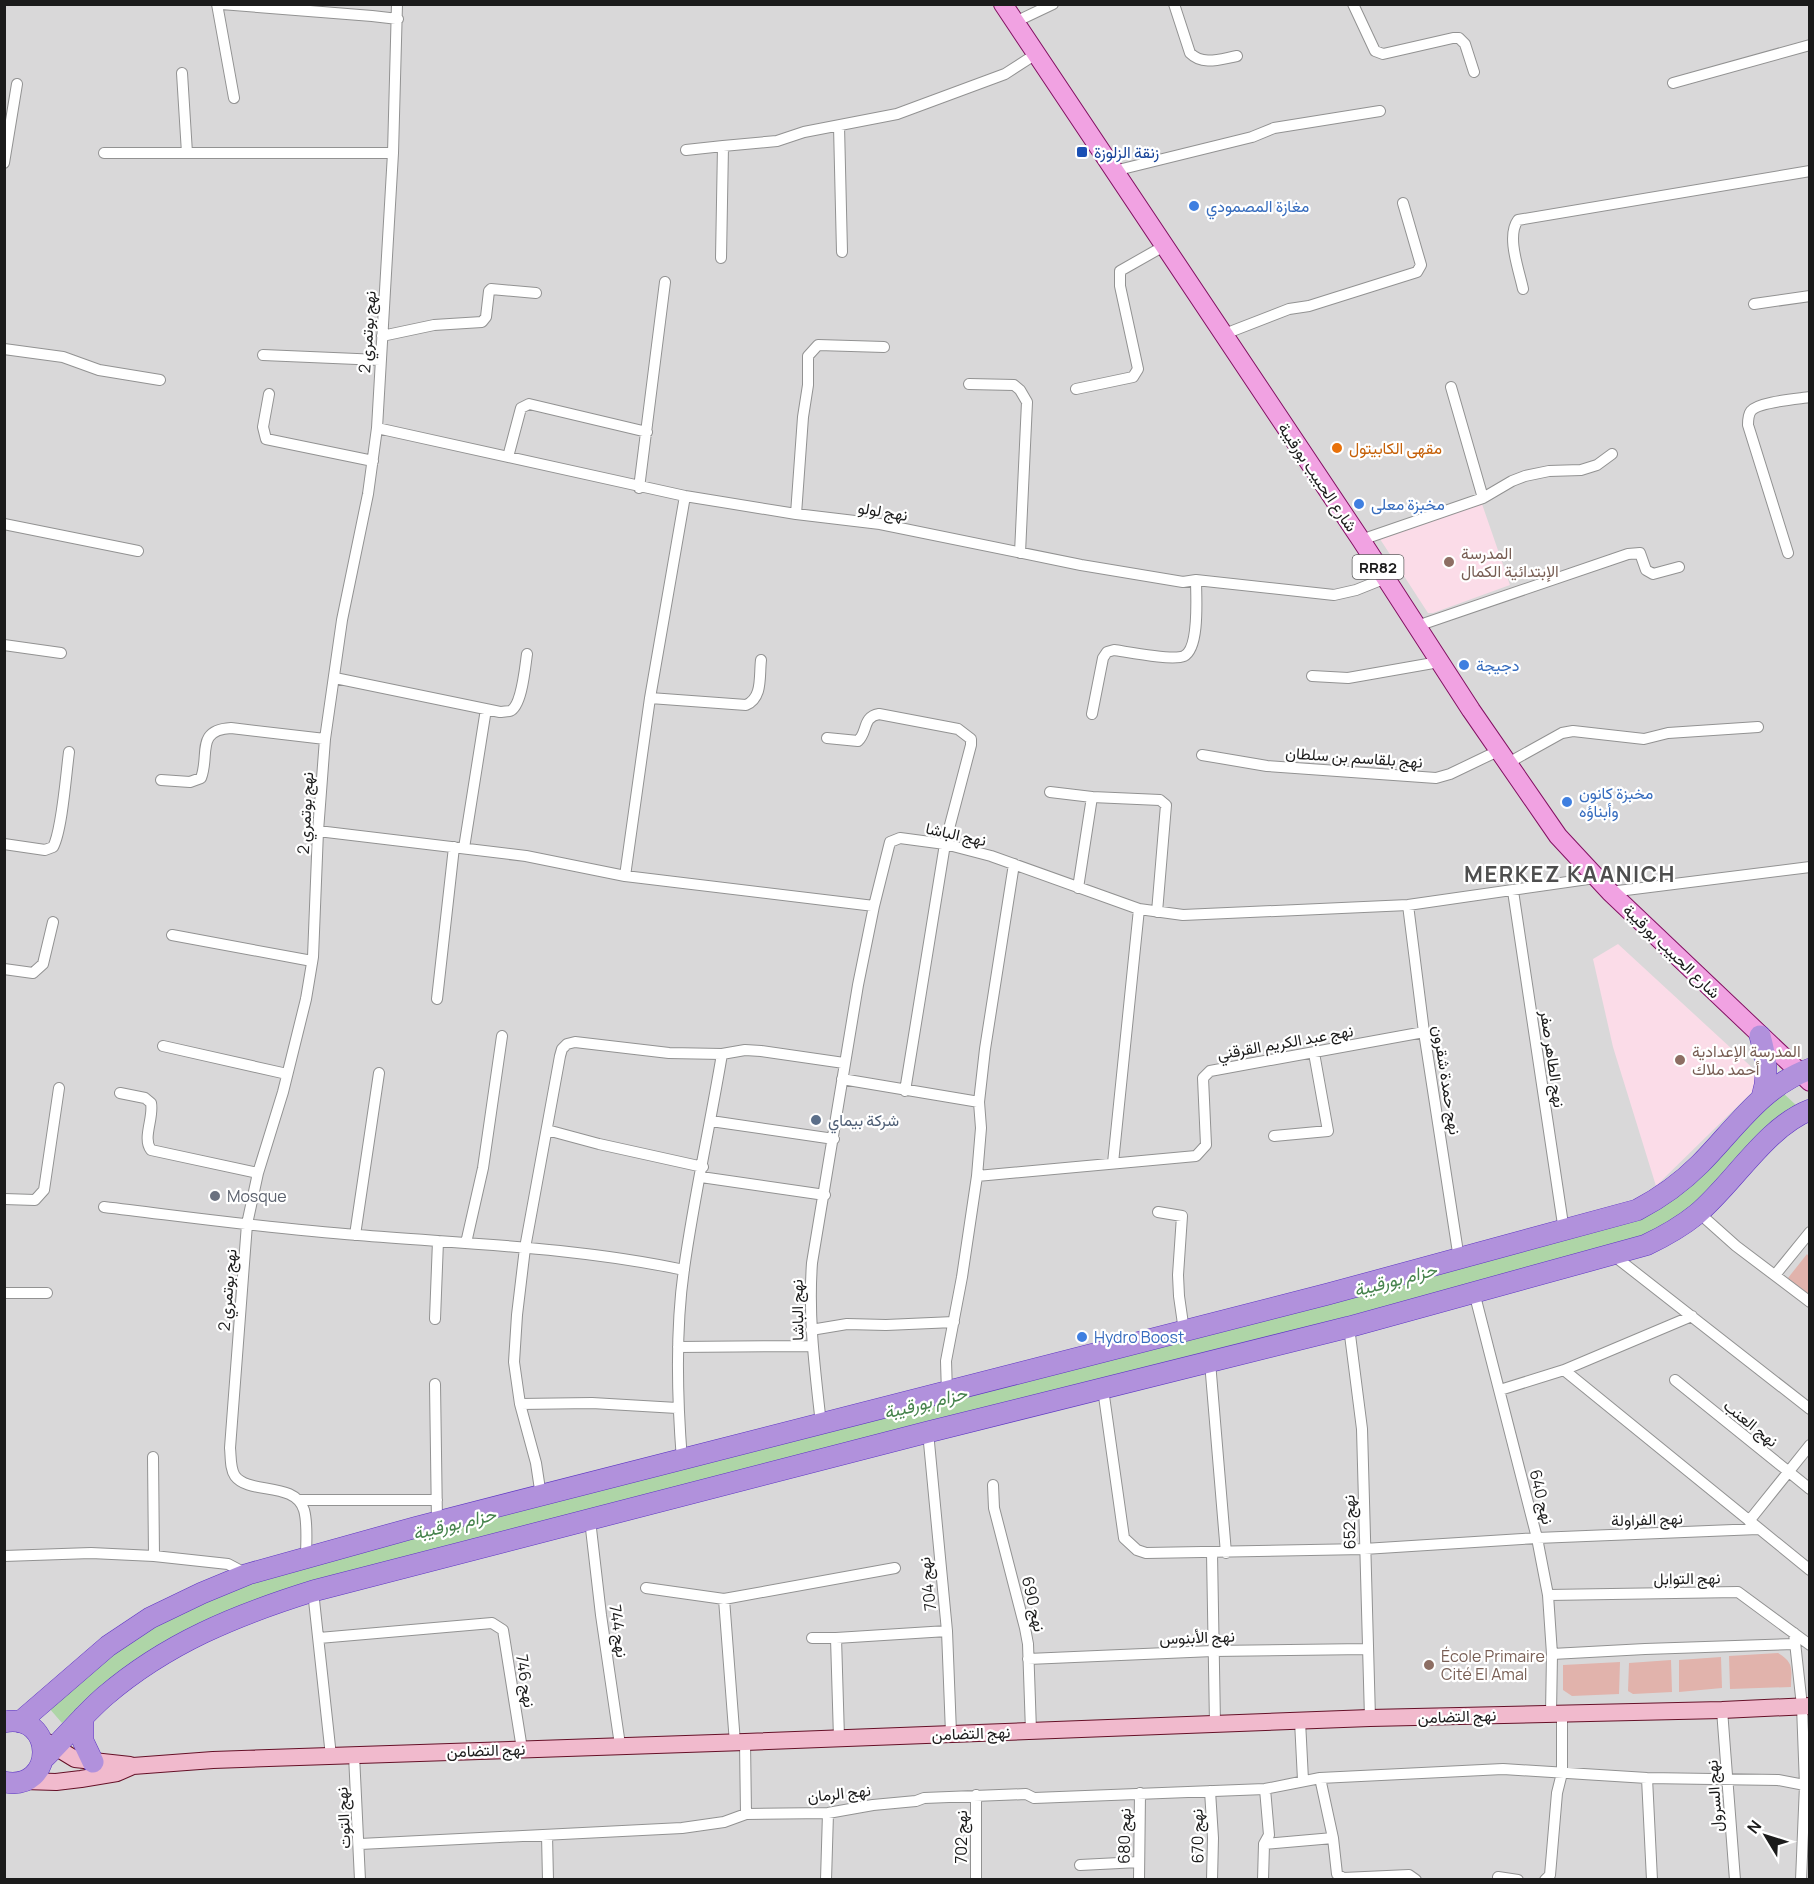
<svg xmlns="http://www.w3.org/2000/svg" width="1814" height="1884" font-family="Manrope,Vazirmatn,sans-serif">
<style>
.residential{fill:#d9d8d9}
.education{fill:#fbdce8}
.grass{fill:#e1b3ac}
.water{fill:#aed5a7}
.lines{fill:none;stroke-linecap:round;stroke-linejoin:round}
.street-casing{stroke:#929292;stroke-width:12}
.secondary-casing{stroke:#651027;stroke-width:18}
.primary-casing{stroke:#831062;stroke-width:20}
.highway-casing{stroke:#5c36c2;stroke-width:22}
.street{stroke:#fff;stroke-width:10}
.secondary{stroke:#f1bacd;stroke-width:16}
.primary{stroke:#f1a2e2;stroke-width:18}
.highway{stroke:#b191dc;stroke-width:21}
.transit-dot{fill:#1a4fb4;stroke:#fff;stroke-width:2}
.shop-dot{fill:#3f7fe0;stroke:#fff;stroke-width:2}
.food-dot{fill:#e8710a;stroke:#fff;stroke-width:2}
.education-dot{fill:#8d6e63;stroke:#fff;stroke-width:2}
.service-dot{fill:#5c6f8a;stroke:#fff;stroke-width:2}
.worship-dot{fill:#6b7280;stroke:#fff;stroke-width:2}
.labels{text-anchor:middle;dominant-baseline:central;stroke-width:4.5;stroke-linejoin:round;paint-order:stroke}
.shield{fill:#fff;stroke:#5f5f5f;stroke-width:1.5}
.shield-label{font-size:15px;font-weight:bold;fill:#1b1b1b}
.transit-label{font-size:16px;fill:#164399;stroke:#fff;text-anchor:start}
.shop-label{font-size:16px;fill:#366cbe;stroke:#fff;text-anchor:start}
.street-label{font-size:16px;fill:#1b1b1b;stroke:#fff}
.food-label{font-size:16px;fill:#c56008;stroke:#fff;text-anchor:start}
.education-label{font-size:16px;fill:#785e54;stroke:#fff;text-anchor:start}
.service-label{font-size:16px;fill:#4e5e75;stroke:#fff;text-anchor:start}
.worship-label{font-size:16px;fill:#5b616d;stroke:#fff;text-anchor:start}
.water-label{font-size:18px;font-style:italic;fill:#46834d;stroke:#fff}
.district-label{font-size:22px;font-weight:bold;letter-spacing:1.5px;fill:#4e4e4e;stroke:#fff}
</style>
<rect width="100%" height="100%" fill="#ece2e9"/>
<!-- residential -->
<path class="residential" d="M 5,5 L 1809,5 L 1809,1879 L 5,1879 Z"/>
<!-- education -->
<path class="education" d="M 1482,504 L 1510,585 L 1433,613 L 1428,613 L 1380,539 Z
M 1618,944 L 1758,1073 L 1760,1084 L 1656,1186 L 1613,1047 L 1593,959 Z"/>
<!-- grass -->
<path class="grass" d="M 1807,1254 L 1809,1257 L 1809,1295 L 1788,1278 Z
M 1778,1653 C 1795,1663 1791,1670 1791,1687 L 1730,1689 L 1729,1656 Z
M 1721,1657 L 1722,1688 L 1679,1692 L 1679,1660 Z
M 1671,1660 L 1672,1692 L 1633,1694 L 1628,1691 L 1629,1663 Z
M 1620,1662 L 1619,1694 L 1572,1696 L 1563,1690 L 1563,1665 Z"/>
<!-- water -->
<path class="water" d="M 1783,1093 L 1796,1105 L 1691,1212 L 1626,1244 L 287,1592 L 87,1700 L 62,1723 L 49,1708 L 72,1687 L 143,1631 L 262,1577 L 1617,1225 Z"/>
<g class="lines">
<defs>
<path id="street" d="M 217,4 L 234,98
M 221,4 L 372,16 L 398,19
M 1174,4 L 1190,53 C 1203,66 1220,59 1237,56
M 1353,4 L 1375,51 L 1383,54 L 1453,38 L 1459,38 L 1465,44 L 1474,72
M 1015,22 L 1053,4
M 182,73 L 187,153
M 1673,83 L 1810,45
M 839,126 L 842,252
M 686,150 L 723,146
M 104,153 L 393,153
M 4,163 L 17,84
M 1114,171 L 1252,137 L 1274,128 L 1380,111
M 721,258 L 723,146 L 777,141 L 804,132 L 897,114 L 1005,74 L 1036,54
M 1523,289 C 1519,270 1506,236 1518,220 L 1810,171
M 1754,304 L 1810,296
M 1222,335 L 1289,309 L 1309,306 L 1417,272 L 1421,265 L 1403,203
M 382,336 L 434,325 L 482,322 L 486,317 L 489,291 L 491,289 L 536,293
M 4,349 L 63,357 L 99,370 L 160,380
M 263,355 L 380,360
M 969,384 L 1014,385 L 1020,390 L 1027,402 L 1020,553
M 1451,387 L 1483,498
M 1076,389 L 1133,377 L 1138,369 L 1120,286 L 1120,271 L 1164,246
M 269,394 L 263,427 L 266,439 L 373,461
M 377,428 L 685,496 L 796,514 L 880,524 L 1081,565 L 1183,582 L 1196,580 L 1334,595 L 1356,590 L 1386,578
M 508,457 L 521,408 L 529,404 L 647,432
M 639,488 L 665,282
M 796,514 L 803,417 L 808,385 L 808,356 L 818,345 L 884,347
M 4,524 L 138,551
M 1361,540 L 1483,498 L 1512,481 L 1525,476 L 1549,471 L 1581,470 L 1597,465 L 1612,454
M 1788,553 L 1748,425 C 1748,420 1748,415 1751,411 C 1758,402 1797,399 1810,397
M 1417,626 L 1628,554 L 1640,553 L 1646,570 L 1653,574 L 1679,567
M 4,645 L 61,653
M 1312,676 L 1348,678 L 1439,662
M 335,678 L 500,712 C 501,712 509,711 510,711 C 522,706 525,667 527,654
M 650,698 L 746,705 C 763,698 759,676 761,660
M 1092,714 L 1103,658 L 1107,652 L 1114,650 C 1128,652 1173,661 1184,656 C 1200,648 1196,596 1196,580
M 827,738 L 858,741 C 868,732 862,717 879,714 L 958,729 L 971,739 L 971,745 L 945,844 L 905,1091
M 1202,755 L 1267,766 L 1436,778 L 1450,774 L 1498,751
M 1508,763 L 1562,733 L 1573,731 L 1644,739 L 1668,733 L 1758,727
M 161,780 L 190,782 L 201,778 C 210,755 195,730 231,728 L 325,739
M 1050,792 L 1092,797 L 1160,800 L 1166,805 L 1157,912
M 318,831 L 526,856 L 625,876 L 874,906
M 4,844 L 45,850 L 53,847 C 62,831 66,774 69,752
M 464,848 L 486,709
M 625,876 L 650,698 L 685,496
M 1078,888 L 1092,797
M 1513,891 L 1564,1231
M 1610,892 L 1810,867
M 1408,905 L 1424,1032 L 1459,1259
M 172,935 L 312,961
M 4,969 L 33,973 L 43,964 L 53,922
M 437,999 L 454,847
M 163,1046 L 287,1074
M 842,1079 L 979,1102
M 120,1093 L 145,1098 L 151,1103 C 154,1118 142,1138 151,1150 L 258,1173
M 711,1121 L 834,1139
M 547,1130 L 599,1144 L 703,1167
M 1274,1136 L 1328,1131 L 1314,1053
M 1113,1163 L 1139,909
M 977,1176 L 1196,1156 L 1206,1145 L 1203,1078 L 1210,1071 L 1424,1032
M 701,1177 L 825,1195
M 4,1199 L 35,1200 L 44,1190 L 59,1088
M 104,1207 C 188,1217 273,1229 358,1235 C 466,1244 577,1247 684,1270
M 1158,1212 L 1182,1216 L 1178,1275 L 1179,1296 L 1184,1331
M 1699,1213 L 1736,1246 L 1810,1302
M 355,1235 L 379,1073
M 466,1243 L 483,1168 L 502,1036
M 1613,1255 L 1810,1409
M 1775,1275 L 1810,1232
M 1474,1292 L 1537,1538 L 1548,1595 L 1552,1654 L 1551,1713
M 4,1293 L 47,1293
M 1692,1316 L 1564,1370 L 1810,1570
M 435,1319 L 438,1241
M 1349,1327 L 1362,1429 L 1370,1718
M 811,1330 L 847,1324 L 886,1325 L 954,1322
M 678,1347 L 812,1346
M 1210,1362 L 1226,1553
M 1675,1380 L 1810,1489
M 435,1384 L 437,1522
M 1103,1389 L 1124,1538 L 1137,1550 L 1146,1553 L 1364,1549 L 1537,1538 L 1758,1529
M 1500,1390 L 1564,1370
M 947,1393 L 946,1361 L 962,1277 L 977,1176 L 981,1128 L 979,1102 L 985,1049 L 1014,864
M 520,1404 L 592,1403 L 677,1408
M 821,1424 C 815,1370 808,1318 812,1263 L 858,985 L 874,906 L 890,842 L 900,838 L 945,844 L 991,856 L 1139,909 L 1183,915 L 1408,905 L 1595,878
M 928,1432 L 947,1631 L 951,1733
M 153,1457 L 154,1556
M 682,1460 C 677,1397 675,1332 684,1269 C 694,1197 710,1126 722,1054
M 993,1485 L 994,1508 L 1025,1628 L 1028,1644 L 1031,1731
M 541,1496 L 536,1463 L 520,1404 L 514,1362 L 517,1315 L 525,1248 L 560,1056 L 562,1049 L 567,1044 L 575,1042 L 669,1053 L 722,1054 L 745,1050 L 761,1051 L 844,1063
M 298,1500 L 437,1500
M 590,1520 L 601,1615 L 620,1745
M 1749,1521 L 1810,1445
M 1212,1553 L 1215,1724
M 4,1556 L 91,1553 L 154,1556 L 228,1564 L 247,1574
M 306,1557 C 306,1543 308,1524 304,1510 C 295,1481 249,1495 235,1476 C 230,1469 231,1457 230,1448 L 247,1224 L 258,1173 L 283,1092 L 306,999 L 313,957 L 318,831 L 325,739 L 342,620 L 368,494 L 377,428 L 393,153 L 397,4
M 646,1588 L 724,1599 L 895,1568
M 313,1591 L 331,1756
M 1548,1595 L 1738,1592 L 1810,1645
M 724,1599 L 735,1743
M 1794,1633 L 1802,1706 L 1805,1785 L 1801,1880
M 319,1638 L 492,1623 L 503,1630 L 522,1749
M 812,1638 L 836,1638 L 947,1631
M 836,1638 L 839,1738
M 1552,1654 L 1645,1649 L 1795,1644
M 1028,1659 L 1213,1651 L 1367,1649
M 1722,1710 L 1735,1880
M 1300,1721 L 1303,1780
M 745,1742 L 746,1814
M 354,1755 L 360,1880
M 1647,1778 L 1652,1880
M 1210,1791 L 1213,1838 L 1212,1880
M 976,1795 L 976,1880
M 547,1835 L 548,1880
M 1333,1838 L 1337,1874 L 1343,1878 L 1409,1875 L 1416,1880
M 360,1844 L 682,1828 L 724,1822 L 746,1814 L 828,1813 L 873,1805 L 916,1801 L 924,1798 L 1026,1794 L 1034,1798 L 1265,1789 L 1320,1778 L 1503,1769 L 1647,1778 L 1778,1780 L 1810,1786
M 1264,1844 L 1333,1838 L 1320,1778
M 1080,1865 L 1139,1862
M 1498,1877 L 1518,1880
M 826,1880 L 828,1813
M 1139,1880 L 1140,1793
M 1263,1880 L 1264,1844 L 1269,1835 L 1265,1789
M 1545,1880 L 1550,1875 L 1557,1793 L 1562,1773 L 1562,1713"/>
<path id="secondary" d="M 47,1742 L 75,1759 L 130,1765
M 24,1781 L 56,1782 L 81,1779 L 117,1773 L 133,1766 L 213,1760 L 745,1742 L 1370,1718 L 1722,1710 L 1810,1706"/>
<path id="primary" d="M 1003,4 L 1361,540 L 1471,710 L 1558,836 L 1610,892 L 1810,1082"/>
<path id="highway" d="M 1760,1036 C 1766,1058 1769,1075 1762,1097
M 83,1717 L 83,1741 L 93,1762
M 4,1722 C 56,1712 56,1792 4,1782
M 20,1722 L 108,1646 L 150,1618 L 202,1593 L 248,1574 L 417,1527 L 1328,1294 L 1637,1210 C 1660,1198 1681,1183 1700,1164 C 1734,1130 1762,1086 1810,1069
M 43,1759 C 64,1739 82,1716 105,1696 C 167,1643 236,1615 313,1591 L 928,1432 L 1349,1327 L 1646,1245 C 1665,1236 1681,1227 1697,1214 C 1733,1184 1766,1127 1810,1110"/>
</defs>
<!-- street casing -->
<use href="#street" class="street-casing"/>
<!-- secondary casing -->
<use href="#secondary" class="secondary-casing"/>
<!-- primary casing -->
<use href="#primary" class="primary-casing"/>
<!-- highway casing -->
<use href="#highway" class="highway-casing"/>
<!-- street -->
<use href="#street" class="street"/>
<!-- secondary -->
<use href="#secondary" class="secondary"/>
<!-- primary -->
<use href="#primary" class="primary"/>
<!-- highway -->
<use href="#highway" class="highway"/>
</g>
<!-- markers -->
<rect class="transit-dot" x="1076" y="146" width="12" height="12" rx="3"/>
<g class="shop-dot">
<circle cx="1194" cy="206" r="6"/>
<circle cx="1359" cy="504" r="6"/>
<circle cx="1464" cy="665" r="6"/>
<circle cx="1567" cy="802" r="6"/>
<circle cx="1082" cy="1337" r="6"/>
</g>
<circle class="food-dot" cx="1337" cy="448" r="6"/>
<g class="education-dot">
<circle cx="1449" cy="562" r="6"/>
<circle cx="1680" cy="1060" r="6"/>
<circle cx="1429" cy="1665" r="6"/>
</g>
<circle class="service-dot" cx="816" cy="1120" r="6"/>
<circle class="worship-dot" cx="215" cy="1196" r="6"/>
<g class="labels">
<!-- shield labels -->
<rect class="shield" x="1352.5" y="555" width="51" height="24" rx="4.5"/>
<g class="shield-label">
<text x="1378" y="567">RR82</text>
</g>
<!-- transit labels -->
<g class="transit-label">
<text x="1094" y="152">زنقة الزلوزة</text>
</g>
<!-- shop labels -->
<g class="shop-label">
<text x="1206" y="206">مغازة المصمودي</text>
<text x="1371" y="504">مخبزة معلى</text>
<text x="1476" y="665">دجيجة</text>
<text x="1579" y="793">مخبزة كانون<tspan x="1579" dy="18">وأبناؤه</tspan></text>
<text x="1094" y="1337">Hydro Boost</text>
</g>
<!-- street labels -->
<g class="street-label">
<text transform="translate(367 332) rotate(-86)">نهج بوتمري 2</text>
<text transform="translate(1318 477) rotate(56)">شارع الحبيب بورقيبة</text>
<text transform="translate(883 511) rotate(9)">نهج لولو</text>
<text transform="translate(1354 757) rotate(4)">نهج بلقاسم بن سلطان</text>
<text transform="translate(305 813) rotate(-87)">نهج بوتمري 2</text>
<text transform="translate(956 834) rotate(12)">نهج الباشا</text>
<text transform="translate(1672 951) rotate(44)">شارع الحبيب بورقيبة</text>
<text transform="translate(1285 1042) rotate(-10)">نهج عبد الكريم القرقني</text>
<text transform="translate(1553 1059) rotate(82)">نهج الطاهر صفر</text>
<text transform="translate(1447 1080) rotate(81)">نهج حمدة شقرون</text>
<text transform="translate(227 1290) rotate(-85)">نهج بوتمري 2</text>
<text transform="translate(797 1310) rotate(-91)">نهج الباشا</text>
<text transform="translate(1751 1423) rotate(39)">نهج العنب</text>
<text transform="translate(1542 1497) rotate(76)">نهج 640</text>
<text transform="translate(1647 1519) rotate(-2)">نهج الفراولة</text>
<text transform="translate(1349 1522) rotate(-91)">نهج 652</text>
<text transform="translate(1687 1578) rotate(-1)">نهج التوابل</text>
<text transform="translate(927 1584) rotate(-97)">نهج 704</text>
<text transform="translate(1034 1604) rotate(77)">نهج 690</text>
<text transform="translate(619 1631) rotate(82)">نهج 744</text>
<text transform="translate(1197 1637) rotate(-2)">نهج الأبنوس</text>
<text transform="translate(526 1681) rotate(81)">نهج 746</text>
<text transform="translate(1457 1716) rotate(-2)">نهج التضامن</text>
<text transform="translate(971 1733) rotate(-2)">نهج التضامن</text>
<text transform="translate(486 1750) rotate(-2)">نهج التضامن</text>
<text transform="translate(839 1793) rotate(-6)">نهج الرمان</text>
<text transform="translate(1714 1796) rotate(-94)">نهج السرول</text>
<text transform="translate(343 1818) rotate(-93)">نهج التوت</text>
<text transform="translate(1124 1836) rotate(-89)">نهج 680</text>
<text transform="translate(1197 1836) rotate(-91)">نهج 670</text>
<text transform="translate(961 1837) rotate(-90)">نهج 702</text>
</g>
<!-- food labels -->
<g class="food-label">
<text x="1349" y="448">مقهى الكابيتول</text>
</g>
<!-- education labels -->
<g class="education-label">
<text x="1461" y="553">المدرسة<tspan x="1461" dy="18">الإبتدائية الكمال</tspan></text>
<text x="1692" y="1051">المدرسة الإعدادية<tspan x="1692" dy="18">أحمد ملاك</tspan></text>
<text x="1441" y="1656">École Primaire<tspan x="1441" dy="18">Cité El Amal</tspan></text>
</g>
<!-- service labels -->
<g class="service-label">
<text x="828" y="1120">شركة بيماي</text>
</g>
<!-- worship labels -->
<g class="worship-label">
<text x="227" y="1196">Mosque</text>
</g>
<!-- water labels -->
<g class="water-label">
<text transform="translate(1395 1279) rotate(-15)">حزام بورقيبة</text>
<text transform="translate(925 1402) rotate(-14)">حزام بورقيبة</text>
<text transform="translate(454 1523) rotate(-14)">حزام بورقيبة</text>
</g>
<!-- district labels -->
<g class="district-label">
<text x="1570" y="874">MERKEZ KAANICH</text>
</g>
</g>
<!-- border -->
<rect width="1814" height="1884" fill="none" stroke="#1b1b1b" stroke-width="12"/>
<!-- north arrow -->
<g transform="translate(1766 1836) rotate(308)" stroke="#ffffff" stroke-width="4.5" paint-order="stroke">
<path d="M0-4.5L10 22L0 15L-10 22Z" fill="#1b1b1b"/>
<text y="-9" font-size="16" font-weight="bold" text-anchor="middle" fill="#1b1b1b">N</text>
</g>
</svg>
